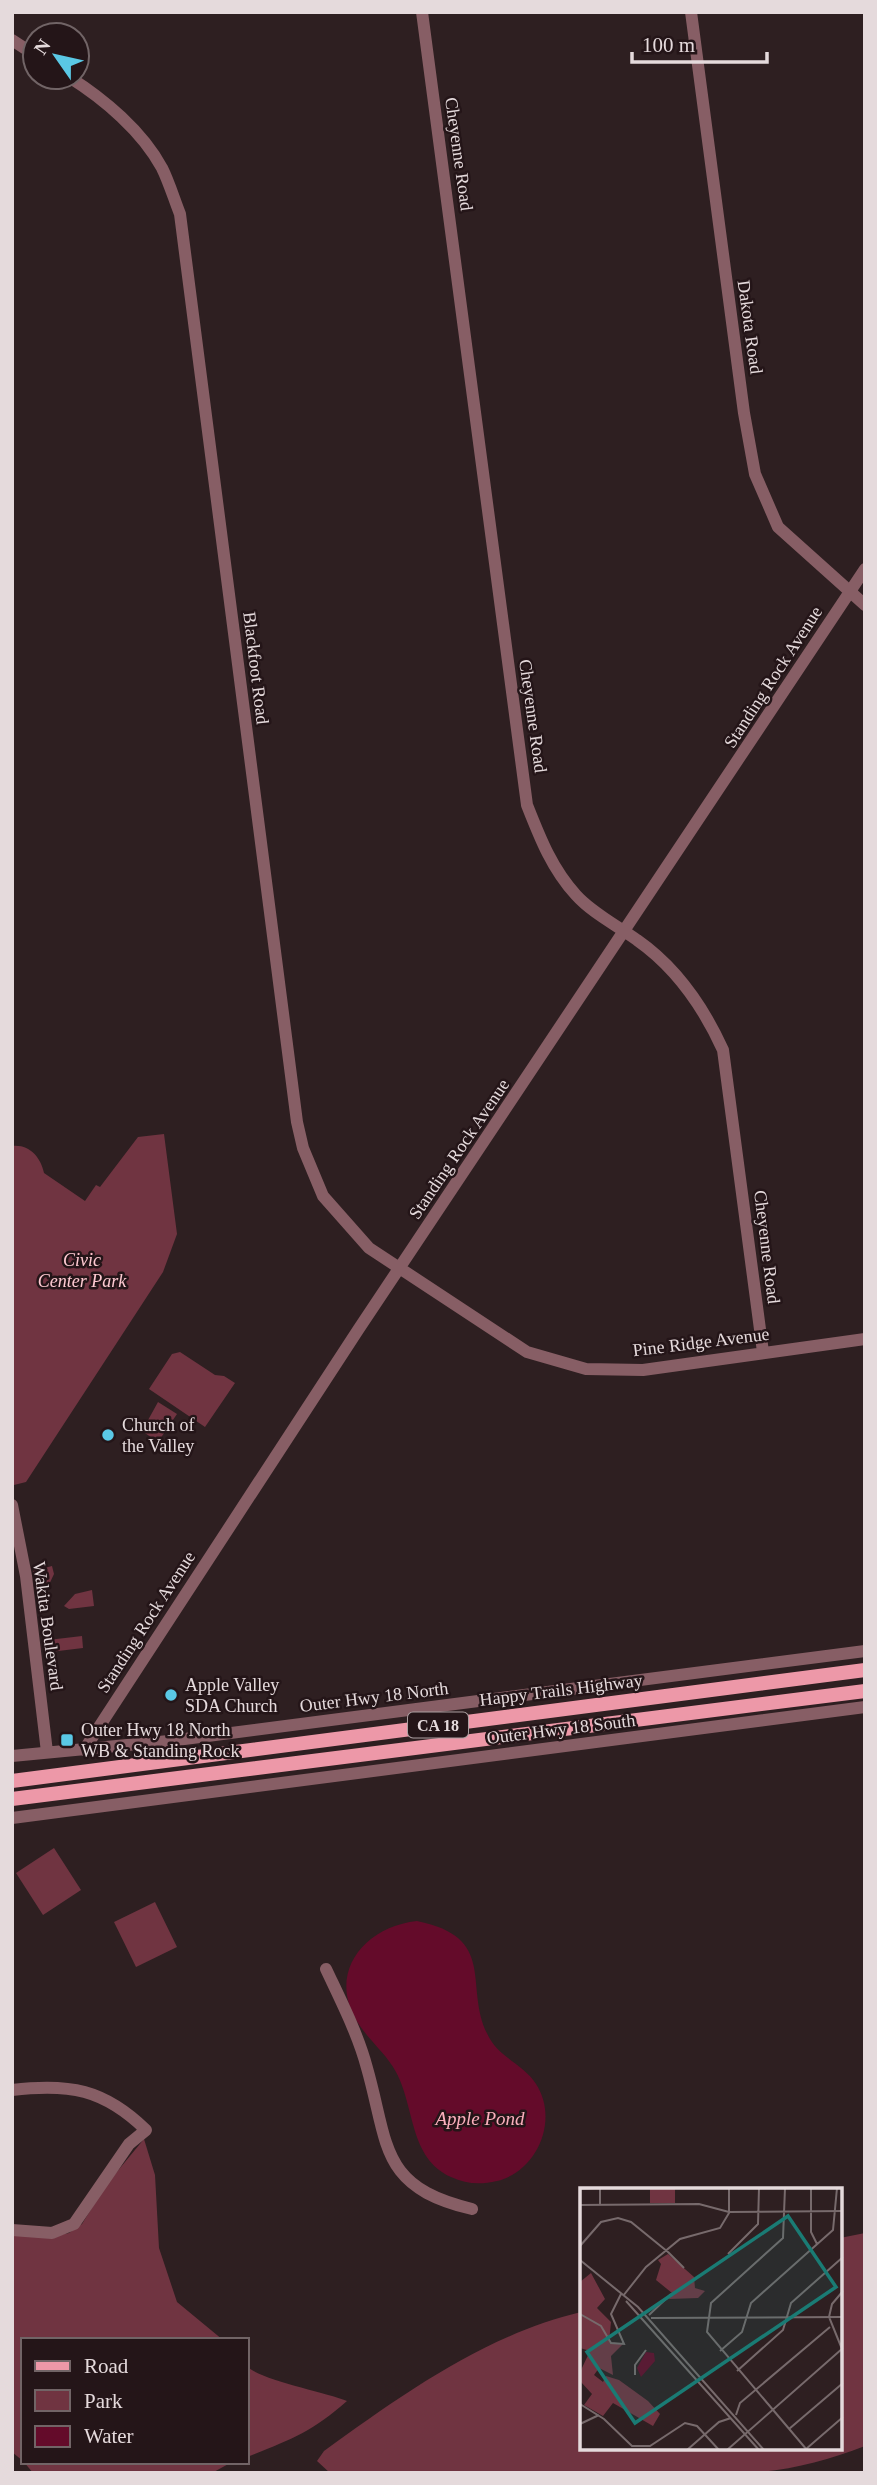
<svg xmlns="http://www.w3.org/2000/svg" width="877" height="2485" font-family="'Times New Roman',serif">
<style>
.green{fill:#703441}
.water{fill:#640b2a}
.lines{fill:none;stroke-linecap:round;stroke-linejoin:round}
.minor{stroke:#875e65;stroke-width:12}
.major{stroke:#ed98a8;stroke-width:14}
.poi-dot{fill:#5ac8e5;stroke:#241518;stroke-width:2.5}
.labels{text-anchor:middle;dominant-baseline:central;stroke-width:5;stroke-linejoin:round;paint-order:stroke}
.shield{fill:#241518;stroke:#ab9fa1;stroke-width:2}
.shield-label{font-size:16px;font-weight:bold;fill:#e5dadc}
.street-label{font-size:18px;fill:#e5dadc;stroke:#241518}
.park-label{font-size:18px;font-style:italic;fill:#ffcad2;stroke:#241518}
.poi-label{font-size:18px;fill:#e5dadc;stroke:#241518;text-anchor:start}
.water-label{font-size:19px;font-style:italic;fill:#fbaebc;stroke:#241518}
.inset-road{fill:none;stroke:#776a6c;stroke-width:2}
.view{fill:#1a7b74;fill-opacity:0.15;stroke:#1a7b74;stroke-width:3.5}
.inset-edge{fill:none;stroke:#e5dadc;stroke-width:3.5}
</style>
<rect width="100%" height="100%" fill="#2e1f21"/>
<!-- green -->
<path class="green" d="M 164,1134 L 177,1234 L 163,1272 L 26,1482 L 14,1485 L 12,1146 C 30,1144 41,1158 44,1173 L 85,1201 L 96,1185 L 100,1187 L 138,1137 Z
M 180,1352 L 215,1375 L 224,1376 L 235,1383 L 205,1427 L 149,1389 L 172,1354 Z
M 158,1402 L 177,1414 L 158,1442 L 142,1431 Z
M 52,1566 L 54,1574 L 46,1591 L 35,1583 L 33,1571 Z
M 92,1590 L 94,1606 L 69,1609 L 64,1606 L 75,1594 Z
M 82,1636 L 83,1648 L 50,1652 L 48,1640 Z
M 54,1848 L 81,1890 L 43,1915 L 16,1873 Z
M 155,1902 L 177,1947 L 136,1967 L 114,1922 Z
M 144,2139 L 155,2175 L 159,2248 L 177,2302 L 223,2340 L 23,2340 L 23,2461 L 12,2452 L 12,2234 L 47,2238 L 69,2233 L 82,2224 L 106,2185 Z
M 865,2233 L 865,2446 C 826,2461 788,2471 746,2473 L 330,2473 L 317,2461 L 324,2451 C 403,2394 485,2335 581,2312 L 581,2448 L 840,2448 L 840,2238 Z
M 247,2366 C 259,2380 325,2392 347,2401 C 312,2432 290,2440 247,2457 Z
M 24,2462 L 232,2462 L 212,2473 L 33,2473 Z"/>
<!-- water -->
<path class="water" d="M 417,1921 C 501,1938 461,1989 490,2039 C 501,2058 524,2065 536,2084 C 559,2119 538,2171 497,2181 C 480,2185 466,2184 451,2177 C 409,2158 415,2107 396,2072 C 387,2055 371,2042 360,2026 C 325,1976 362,1927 417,1921 Z"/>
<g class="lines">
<!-- minor -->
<path class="minor" d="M 422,12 L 527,805 C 540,838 552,869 576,895 C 592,913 618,926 637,940 C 677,968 703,1006 723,1050 L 763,1352
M 691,12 L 744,413 L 755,474 L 778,527 L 865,605
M 12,40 L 35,55
M 69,77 C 104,99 142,131 162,168 C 169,182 174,199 180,214 L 297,1122 L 303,1148 L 323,1196 L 369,1248 L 527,1352 L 586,1369 L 643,1370 L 865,1339
M 12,1505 L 26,1576 L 47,1752
M 84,1750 L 358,1330 L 865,569
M 12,1756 L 169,1741 L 865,1651
M 12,1818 L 865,1707
M 326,1969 C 341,2001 358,2034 367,2068 C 389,2145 379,2187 472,2209
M 12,2090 C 69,2083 104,2089 146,2130 L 129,2144 L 74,2224 L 52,2233 L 12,2230"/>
<!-- major -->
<path class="major" d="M 12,1781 L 865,1670
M 12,1799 L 865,1691"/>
</g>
<!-- markers -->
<g class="poi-dot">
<circle cx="108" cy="1435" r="7"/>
<circle cx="171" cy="1695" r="7"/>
<rect x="60" y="1733" width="14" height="14" rx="3.5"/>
</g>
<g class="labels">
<!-- shield labels -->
<rect class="shield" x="408" y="1712.5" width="60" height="25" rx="5"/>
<g class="shield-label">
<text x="438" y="1725">CA 18</text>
</g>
<!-- street labels -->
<g class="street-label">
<text transform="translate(459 154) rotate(82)">Cheyenne Road</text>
<text transform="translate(750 327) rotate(82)">Dakota Road</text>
<text transform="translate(256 668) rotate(83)">Blackfoot Road</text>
<text transform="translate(773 677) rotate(-57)">Standing Rock Avenue</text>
<text transform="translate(533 716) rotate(82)">Cheyenne Road</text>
<text transform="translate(459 1149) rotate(-56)">Standing Rock Avenue</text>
<text transform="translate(767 1247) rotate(83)">Cheyenne Road</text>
<text transform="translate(701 1342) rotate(-7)">Pine Ridge Avenue</text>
<text transform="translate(146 1622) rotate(-57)">Standing Rock Avenue</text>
<text transform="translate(48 1626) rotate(82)">Wakita Boulevard</text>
<text transform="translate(561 1690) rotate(-7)">Happy Trails Highway</text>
<text transform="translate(374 1697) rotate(-7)">Outer Hwy 18 North</text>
<text transform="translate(561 1729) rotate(-7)">Outer Hwy 18 South</text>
</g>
<!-- park labels -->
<g class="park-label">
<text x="82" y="1260">Civic<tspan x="82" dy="21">Center Park</tspan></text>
</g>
<!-- poi labels -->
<g class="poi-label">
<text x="122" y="1425">Church of<tspan x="122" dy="21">the Valley</tspan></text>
<text x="185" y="1685">Apple Valley<tspan x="185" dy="21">SDA Church</tspan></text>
<text x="81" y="1730">Outer Hwy 18 North<tspan x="81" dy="21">WB &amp; Standing Rock</tspan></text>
</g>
<!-- water labels -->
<g class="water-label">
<text x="480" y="2118">Apple Pond</text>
</g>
</g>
<!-- overview -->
<g transform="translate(580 2188)">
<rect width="262" height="262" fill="#2e1f21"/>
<path d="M 70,0 L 95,0 L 95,15 L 70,15 ZM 88,66 L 114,89 L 115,100 L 125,103 L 118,110 L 89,111 L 92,105 L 76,92 L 81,76 L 78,72 ZM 11,85 L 25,111 L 17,120 L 31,134 L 29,154 L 43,156 L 31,168 L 33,187 L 19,180 L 14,187 L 23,194 L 26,188 L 39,192 L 68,213 L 80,226 L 73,238 L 33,215 L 23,228 L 4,217 L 12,206 L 1,194 L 1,182 L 10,163 L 0,160 L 0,94 Z" fill="#703441"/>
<path d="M 66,164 L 74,165 L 75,173 L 61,189 L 57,180 Z" fill="#640b2a"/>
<path class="inset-road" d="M 205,0 L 203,50 L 131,115 L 127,144 L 227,262M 231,0 L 231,44 L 237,56M 0,1 L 20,0 L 20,16M 0,17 L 119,16 L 149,24M 149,24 L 263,23M 0,58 L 21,34 L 38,30 L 51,34 L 88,64M 88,64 L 104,80M 148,66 L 178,36 L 179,0M 0,72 L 58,119 L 184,262M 43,108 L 66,79 L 100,51 L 140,40 L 149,25 L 149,0M 46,113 L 179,262M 0,126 L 21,138 L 31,155 L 44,156 L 31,126 L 41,106M 69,127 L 91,106M 71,130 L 263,129M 262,161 L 249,129 L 252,116 L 263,103M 140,163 L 162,144 L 171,115 L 253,42 L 257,0M 157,183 L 203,142 L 211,115 L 263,69M 55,187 L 55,177 L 66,162M 0,216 L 24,231 L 52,258 L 70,258 L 105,235 L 117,238 L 139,262M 156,227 L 160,215 L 250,139M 0,236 L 19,227M 209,241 L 263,195M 226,261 L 263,229M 107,262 L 139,234 L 151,230M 147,262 L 263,160"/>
<path class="view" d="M 208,28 L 256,99 L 55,235 L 7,164 Z"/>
<rect width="262" height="262" class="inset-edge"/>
</g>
<!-- border -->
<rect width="877" height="2485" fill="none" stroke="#e5dadc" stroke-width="28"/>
<!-- legend -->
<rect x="21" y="2338" width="228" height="126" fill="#241518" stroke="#716466" stroke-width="2"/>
<rect x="35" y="2361" width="35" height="10" fill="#ed98a8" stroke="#716466" stroke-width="2"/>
<text x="84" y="2373" font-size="21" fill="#e5dadc">Road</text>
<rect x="35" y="2390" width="35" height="21" fill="#703441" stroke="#716466" stroke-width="2"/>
<text x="84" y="2408" font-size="21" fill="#e5dadc">Park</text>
<rect x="35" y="2426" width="35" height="21" fill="#640b2a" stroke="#716466" stroke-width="2"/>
<text x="84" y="2443" font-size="21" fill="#e5dadc">Water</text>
<!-- north arrow -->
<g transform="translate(56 56) rotate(304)"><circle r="33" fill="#241518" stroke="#716466" stroke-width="2"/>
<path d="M0-5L12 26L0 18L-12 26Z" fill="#5ac8e5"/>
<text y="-10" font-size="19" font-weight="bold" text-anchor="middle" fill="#e5dadc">N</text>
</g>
<!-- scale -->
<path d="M632 52v10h135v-10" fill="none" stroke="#e5dadc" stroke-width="3.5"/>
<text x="642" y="52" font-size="21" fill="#e5dadc" stroke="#241518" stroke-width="5" paint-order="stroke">100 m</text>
</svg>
